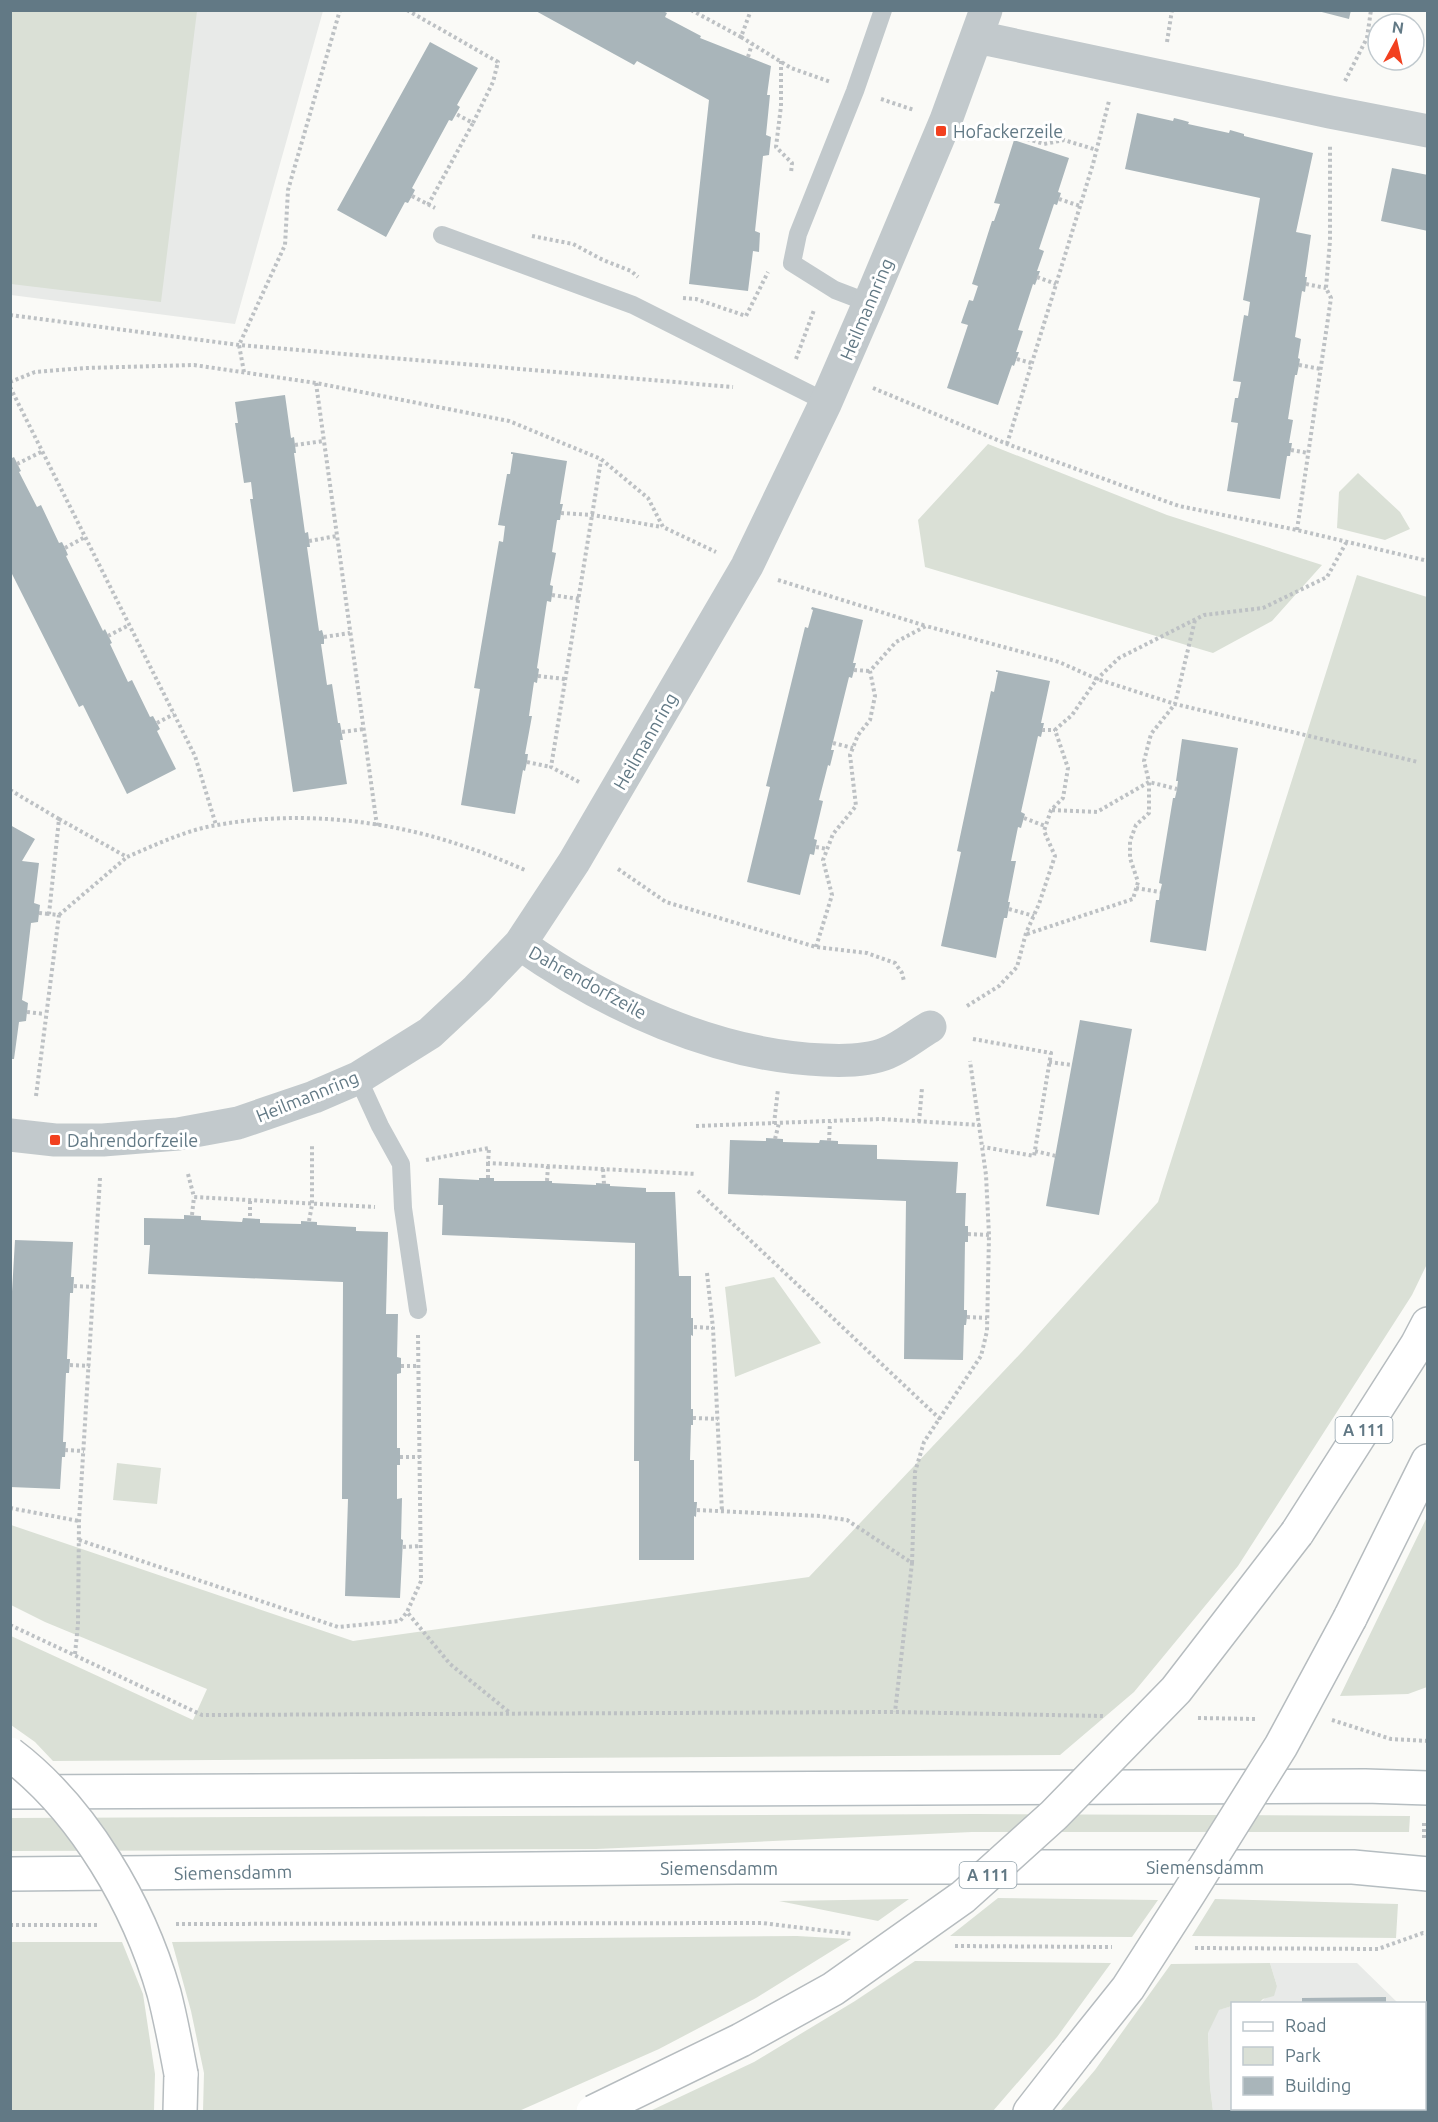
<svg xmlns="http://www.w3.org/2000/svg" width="1438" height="2122" font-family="Ubuntu,sans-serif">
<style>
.built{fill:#e8eae8}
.green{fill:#dae0d6}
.building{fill:#a9b5ba}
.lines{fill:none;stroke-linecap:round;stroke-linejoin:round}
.secondary-casing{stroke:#b5bdc1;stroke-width:36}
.highway-casing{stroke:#b6bcbf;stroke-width:36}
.path{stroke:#bdc1c4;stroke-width:4;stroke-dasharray:3 3;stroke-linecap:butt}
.lane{stroke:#c2c9cc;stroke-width:18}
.street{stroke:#c2c9cc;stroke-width:33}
.secondary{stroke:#fff;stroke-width:33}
.highway{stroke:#fff;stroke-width:33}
.highway-bridge-casing{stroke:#b6bcbf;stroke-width:36;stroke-linecap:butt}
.highway-bridge{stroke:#fff;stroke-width:33}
.poi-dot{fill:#f2401f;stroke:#fff;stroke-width:2}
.labels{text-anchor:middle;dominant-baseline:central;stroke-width:6;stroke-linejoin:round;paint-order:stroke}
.shield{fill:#fff;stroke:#91a1aa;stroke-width:1.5}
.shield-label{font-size:16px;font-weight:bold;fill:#627985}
.poi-label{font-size:18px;fill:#627985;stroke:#fff;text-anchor:start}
.street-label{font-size:18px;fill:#627985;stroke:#fff}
</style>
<rect width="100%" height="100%" fill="#fafaf7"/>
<!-- built -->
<path class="built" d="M 11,11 L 323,11 L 235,324 L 11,295 Z
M 1270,1963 L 1357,1963 L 1398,2003 L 1259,2004 L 1277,1986 Z
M 1232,2006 L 1232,2108 L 1420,2109 L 1420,2111 L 1213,2111 L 1210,2087 L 1208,2032 L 1218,2010 Z"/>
<!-- green -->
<path class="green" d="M 11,10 L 197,11 L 161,302 L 11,284 Z
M 988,444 L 1167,515 L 1322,565 L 1272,621 L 1213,653 L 925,567 L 918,520 Z
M 1358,473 L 1400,512 L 1410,529 L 1385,540 L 1337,528 L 1339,492 Z
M 1357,575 L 1427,597 L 1427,1264 L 1412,1295 L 1238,1566 L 1134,1692 L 1060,1755 L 53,1761 L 35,1742 L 11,1725 L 11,1636 L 193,1720 L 207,1689 L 45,1622 L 11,1605 L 11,1525 L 353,1641 L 809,1577 L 1020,1354 L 1158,1202 Z
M 774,1277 L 821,1343 L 735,1377 L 725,1287 Z
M 117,1463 L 161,1468 L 157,1504 L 113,1500 Z
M 1427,1517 L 1427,1687 L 1408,1694 L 1340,1696 Z
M 976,1814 L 1410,1816 L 1409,1832 L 972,1832 L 596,1849 L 11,1851 L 10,1818 Z
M 998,1898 L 1158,1900 L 1132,1937 L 950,1936 Z
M 909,1899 L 878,1921 L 779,1901 Z
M 1215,1899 L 1398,1904 L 1396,1938 L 1192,1936 Z
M 797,1936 L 851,1939 L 756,1998 L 659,2049 L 519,2111 L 203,2111 L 204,2073 L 191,2011 L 172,1942 Z
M 11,1942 L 122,1942 L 143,1994 L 155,2074 L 154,2111 L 11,2111 Z
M 915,1961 L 1111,1963 L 1057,2037 L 993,2111 L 650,2111 L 754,2062 L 855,2001 Z
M 1270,1963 L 1277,1986 L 1274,1996 L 1263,1999 L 1259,2003 L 1232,2004 L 1232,2006 L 1219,2010 L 1208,2033 L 1210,2087 L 1213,2111 L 1060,2111 L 1095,2070 L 1171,1964 Z"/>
<!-- building -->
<path class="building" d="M 534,10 L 661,10 L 667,13 L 665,17 L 701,36 L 700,38 L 771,66 L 767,95 L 770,95 L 766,135 L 771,137 L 769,155 L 763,156 L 755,231 L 760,233 L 759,252 L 753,251 L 748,291 L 689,284 L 709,100 L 637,61 L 634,65 Z
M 1314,10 L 1351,10 L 1349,19 Z
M 430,42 L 478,68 L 457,105 L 460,107 L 452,121 L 449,120 L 412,188 L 415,190 L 412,196 L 408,203 L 405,202 L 386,237 L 337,210 Z
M 1137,113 L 1173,121 L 1174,118 L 1182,120 L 1189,122 L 1188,124 L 1229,133 L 1230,130 L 1244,134 L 1244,136 L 1313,153 L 1296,232 L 1311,235 L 1305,277 L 1307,277 L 1305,292 L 1302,291 L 1295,337 L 1301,339 L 1298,358 L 1300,359 L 1299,365 L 1297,375 L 1295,375 L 1288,419 L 1293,420 L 1289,443 L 1292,443 L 1290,456 L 1287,456 L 1280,499 L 1227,491 L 1238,423 L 1231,422 L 1235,398 L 1238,398 L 1241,382 L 1233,381 L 1244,315 L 1248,316 L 1250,302 L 1243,300 L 1260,198 L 1125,169 Z
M 1014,140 L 1069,158 L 1058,192 L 1061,193 L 1057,205 L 1054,204 L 1039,249 L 1044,251 L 1037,271 L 1040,271 L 1035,285 L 1033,284 L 1018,330 L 1023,331 L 1016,352 L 1019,352 L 1014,366 L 1012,365 L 998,405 L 947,388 L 968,325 L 961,323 L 969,300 L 973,301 L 978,286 L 972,284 L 992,221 L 994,221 L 1000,204 L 994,203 Z
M 1392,168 L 1428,175 L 1428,231 L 1381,221 Z
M 285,395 L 291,438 L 294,437 L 296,453 L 294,453 L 305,533 L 308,532 L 310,547 L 307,547 L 319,631 L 322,630 L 324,637 L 324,644 L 321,644 L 327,685 L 332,684 L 338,723 L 340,723 L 343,740 L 340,740 L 347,784 L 293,792 L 250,499 L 253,499 L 251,482 L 244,483 L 235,423 L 238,423 L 235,402 Z
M 511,452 L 567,461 L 560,504 L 563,504 L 561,513 L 560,520 L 557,520 L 552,552 L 556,553 L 550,585 L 553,586 L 552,595 L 551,602 L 547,601 L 537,668 L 539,669 L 537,683 L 534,682 L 529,716 L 532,716 L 525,754 L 528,754 L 527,762 L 525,771 L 523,770 L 515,814 L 461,805 L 480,689 L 474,688 L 499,541 L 503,542 L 505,526 L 498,525 L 507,474 L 510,474 L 513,454 L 511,454 Z
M 10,454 L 12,458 L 14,457 L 21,471 L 19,472 L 37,507 L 41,505 L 59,543 L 62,542 L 65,548 L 68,555 L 66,556 L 103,631 L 105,629 L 112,643 L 110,644 L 128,682 L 132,680 L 150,717 L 153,716 L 160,729 L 157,731 L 176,769 L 127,794 L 83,705 L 79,707 L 10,570 Z
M 812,607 L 863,620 L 853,663 L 856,663 L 852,678 L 849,677 L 831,750 L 834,750 L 830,766 L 828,765 L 819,800 L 823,801 L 814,839 L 817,840 L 814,855 L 810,854 L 800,895 L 747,882 L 770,787 L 766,786 L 805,627 L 808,628 L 813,610 L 811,609 Z
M 996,670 L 1050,681 L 1041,723 L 1044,723 L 1041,737 L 1038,736 L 1021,812 L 1025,814 L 1021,828 L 1018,827 L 1011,861 L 1016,861 L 1008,902 L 1010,902 L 1007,918 L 1004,918 L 996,958 L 941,946 L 961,852 L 957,851 L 991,691 L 994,692 L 998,672 L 996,672 Z
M 1182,739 L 1238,748 L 1206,951 L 1150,942 L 1156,900 L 1159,900 L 1160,892 L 1162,884 L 1159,883 L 1173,798 L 1175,798 L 1177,789 L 1178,781 L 1176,781 Z
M 10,825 L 35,839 L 22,861 L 39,863 L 34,903 L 40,905 L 38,922 L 31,923 L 22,1000 L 28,1003 L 26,1021 L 19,1022 L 14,1059 L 10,1059 Z
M 1080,1020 L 1132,1029 L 1099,1215 L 1046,1206 Z
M 766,1138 L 783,1139 L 783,1142 L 819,1143 L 820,1140 L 838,1141 L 838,1144 L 877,1145 L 877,1159 L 958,1162 L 956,1193 L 966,1193 L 965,1226 L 968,1226 L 968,1242 L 965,1242 L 964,1310 L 967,1310 L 967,1317 L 966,1325 L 964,1325 L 963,1360 L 904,1359 L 906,1201 L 728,1194 L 730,1140 L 766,1141 Z
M 439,1178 L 479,1180 L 479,1178 L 494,1178 L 494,1181 L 552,1181 L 552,1183 L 596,1185 L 596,1183 L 610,1184 L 610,1186 L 646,1188 L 646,1192 L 675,1192 L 679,1276 L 691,1276 L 691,1318 L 693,1318 L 693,1336 L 691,1335 L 691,1409 L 693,1409 L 693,1425 L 691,1425 L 690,1460 L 694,1460 L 694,1502 L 697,1502 L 696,1517 L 694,1516 L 694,1560 L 639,1560 L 639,1461 L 634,1461 L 635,1243 L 442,1235 L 443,1205 L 438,1205 Z
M 184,1215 L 201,1216 L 201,1220 L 242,1222 L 243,1218 L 260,1219 L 260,1223 L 301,1224 L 301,1221 L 317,1222 L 317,1225 L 356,1227 L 356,1231 L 388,1232 L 386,1314 L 398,1314 L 397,1357 L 401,1358 L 401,1373 L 397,1374 L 397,1448 L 400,1448 L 400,1465 L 397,1465 L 397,1499 L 402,1498 L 401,1539 L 403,1540 L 400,1598 L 345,1596 L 348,1499 L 342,1499 L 343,1282 L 148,1274 L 150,1245 L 144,1245 L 144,1218 L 184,1219 Z
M 15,1240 L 73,1242 L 71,1277 L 74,1277 L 73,1293 L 70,1293 L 67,1359 L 70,1359 L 69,1373 L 66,1373 L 63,1442 L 66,1442 L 65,1457 L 62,1457 L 60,1489 L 10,1487 L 10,1326 Z
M 1386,1997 L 1386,2004 L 1302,2004 L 1302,1998 Z"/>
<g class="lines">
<defs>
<path id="secondary" d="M 10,1792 L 1365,1786 L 1428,1788
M 10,1874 L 737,1867 L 1353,1867 L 1428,1874"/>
<path id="highway" d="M 1297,1533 L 1417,1345 L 1428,1324
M 1350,1618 L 1428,1461
M 180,2112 L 181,2074
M 1030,2112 L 1076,2053"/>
</defs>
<!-- secondary casing -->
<use href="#secondary" class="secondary-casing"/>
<!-- highway casing -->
<use href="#highway" class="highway-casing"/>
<!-- path -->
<path class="path" d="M 407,10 L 498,62 L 493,82 L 473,123 L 456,114
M 691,10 L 741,37 L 751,10
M 741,37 L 791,68 L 831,82
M 1167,42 L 1172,10
M 748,57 L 752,44
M 781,61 L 781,106 L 776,147 L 792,163 L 791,173
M 1345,81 L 1367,38 L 1371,10
M 881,99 L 914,110
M 981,125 L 1044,144 L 1064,140 L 1097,150
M 412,196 L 435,208
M 1059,199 L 1080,206
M 428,205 L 473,123
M 532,236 L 573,244 L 603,260 L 631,271 L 638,277
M 1037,277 L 1056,284
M 1306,284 L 1326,288
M 683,298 L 696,299 L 746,316 L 768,272
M 10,315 L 239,345 L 733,387
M 796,359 L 814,310
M 1017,359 L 1031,363
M 1299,365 L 1321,369
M 244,372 L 239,345 L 285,245 L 288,190 L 340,10
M 10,382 L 35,372 L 85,368 L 194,365 L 316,383 L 509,421 L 601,459 L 648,498 L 663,527 L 716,552
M 316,383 L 377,826
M 10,387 L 195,756 L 216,825
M 873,388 L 1007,444 L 1179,506 L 1297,530 L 1428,561
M 1007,444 L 1093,164 L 1109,101
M 295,445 L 324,441
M 1291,450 L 1308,453
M 17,464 L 43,451
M 561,513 L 593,515 L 662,527
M 1297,530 L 1331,298 L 1326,288 L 1330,241 L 1330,145
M 309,541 L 337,536
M 65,548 L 85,537
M 778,580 L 926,626
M 552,595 L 579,599
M 108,636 L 129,625
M 324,637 L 350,633
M 854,670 L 870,671
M 538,676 L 565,679
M 157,723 L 174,714
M 1042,730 L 1055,730
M 342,732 L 364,729
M 833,743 L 853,748
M 527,762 L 551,767
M 579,782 L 551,767 L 601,460
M 10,790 L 59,819 L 49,914 L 59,915 L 36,1096
M 1052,810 L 1097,812 L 1149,782 L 1144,761 L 1151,734 L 1175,704 L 1195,620
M 1024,818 L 1045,826
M 59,819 L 127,857 C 155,845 186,830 217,825 C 299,810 391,820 469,848 C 488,854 506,862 525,870
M 816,847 L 827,849
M 618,869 L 666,902 L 816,947 L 867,953 L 895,963 L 902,973 L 904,981
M 1136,888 L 1160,892
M 1009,909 L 1034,916
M 39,913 L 49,914
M 59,915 L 127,857
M 1027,934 L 1133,899 L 1138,882 L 1130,858 L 1130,841 L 1136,825 L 1149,813 L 1149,782 L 1177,789
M 816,947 L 832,895 L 823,860 L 833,834 L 856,806 L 850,755 L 858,735 L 870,720 L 875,696 L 870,671 L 896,642 L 926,626 L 1059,662 L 1097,679 L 1175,704 L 1418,762
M 967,1006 L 999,986 L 1017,967 L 1026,933 L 1039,904 L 1055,856 L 1044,831 L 1051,810 L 1063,798 L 1068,768 L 1055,730 L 1072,715 L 1097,679 L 1119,658 L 1204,615 L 1263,608 L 1327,577 L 1346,543
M 27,1012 L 45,1014
M 973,1039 L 1051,1053 L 1034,1156 L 983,1147
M 1049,1062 L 1072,1065
M 919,1122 L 922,1088
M 774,1124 L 778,1089
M 696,1126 L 881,1119 L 980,1125
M 775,1139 L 779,1123
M 829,1141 L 830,1122
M 1035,1151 L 1056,1156
M 426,1160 L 489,1148 L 488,1163 L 696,1174
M 603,1169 L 604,1184
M 188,1174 L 194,1197 L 375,1207
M 488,1178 L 488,1163
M 547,1181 L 548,1166
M 698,1191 L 940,1419
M 250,1201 L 250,1218
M 192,1215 L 194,1197
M 309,1221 L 312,1205 L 312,1144
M 968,1234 L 989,1235
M 707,1273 L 713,1328 L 722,1512
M 74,1286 L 94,1287
M 967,1317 L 987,1318
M 694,1327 L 713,1328
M 418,1335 L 421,1581 L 407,1612 L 450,1664 L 509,1712
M 70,1365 L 90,1366
M 401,1366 L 419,1366
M 693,1418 L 718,1419
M 65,1450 L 84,1451
M 400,1457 L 420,1457
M 10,1508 L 79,1521
M 697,1510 L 820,1516 L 847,1520 L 912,1563 L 895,1712
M 79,1540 L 338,1627 L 400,1621 L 407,1612
M 403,1547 L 421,1546
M 912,1563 L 915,1472 L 924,1442 L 981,1356 L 987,1331 L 989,1235 L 986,1175 L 970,1061
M 10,1625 L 202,1715 L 895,1712 L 1103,1716
M 75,1654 L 78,1624 L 79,1521 L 100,1178
M 1198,1718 L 1256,1719
M 1332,1720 L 1391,1739 L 1428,1741
M 1424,1823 L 1424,1839
M 176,1924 L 762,1923 L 852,1934
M 10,1925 L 100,1925
M 955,1946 L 1112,1947
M 1195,1948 L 1378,1949 L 1423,1933 L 1428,1934"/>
<!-- lane -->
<path class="lane" d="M 442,235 L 633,305 L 826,402
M 869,303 L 835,290 L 792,263 L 798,234 L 855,91 L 883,10
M 358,1078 L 380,1126 L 401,1164 L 403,1208 L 418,1310"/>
<!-- street -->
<path class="street" d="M 977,37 L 1330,112 L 1428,131
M 520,944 C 606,1005 717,1056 824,1060 C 844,1061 868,1061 887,1053 C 902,1047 916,1035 930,1027
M 10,1135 L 55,1140 L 103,1140 L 178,1134 L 238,1123 L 314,1097 L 358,1078 L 430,1033 L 477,989 L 520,944 L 574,862 L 747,566 L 826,402 L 869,303 L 946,120 L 986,10"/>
<!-- secondary -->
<use href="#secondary" class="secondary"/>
<!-- highway -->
<use href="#highway" class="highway"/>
<defs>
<path id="highway-bridge" d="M 10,1754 C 84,1810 139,1906 164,1993 C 171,2020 176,2047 181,2074
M 1076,2053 L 1128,1988 L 1189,1893 L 1281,1746 L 1350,1618
M 593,2112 L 741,2040 L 833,1989 L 963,1897 L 1054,1815 L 1176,1690 L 1297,1533"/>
</defs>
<!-- highway-bridge casing -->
<use href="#highway-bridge" class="highway-bridge-casing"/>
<!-- highway-bridge -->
<use href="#highway-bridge" class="highway-bridge"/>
</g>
<!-- markers -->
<g class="poi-dot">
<rect x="935" y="125" width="12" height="12" rx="3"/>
<rect x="49" y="1134" width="12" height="12" rx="3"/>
</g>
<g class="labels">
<!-- shield labels -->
<g class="shield">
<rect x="1335.5" y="1417" width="57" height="26" rx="4.5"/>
<rect x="959.5" y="1862" width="57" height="26" rx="4.5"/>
</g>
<g class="shield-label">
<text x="1364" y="1430">A 111</text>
<text x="988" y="1875">A 111</text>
</g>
<!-- poi labels -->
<g class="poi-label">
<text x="953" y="131">Hofackerzeile</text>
<text x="67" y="1140">Dahrendorfzeile</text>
</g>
<!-- street labels -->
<g class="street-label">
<text transform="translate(866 309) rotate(-67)">Heilmannring</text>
<text transform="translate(645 741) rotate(-60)">Heilmannring</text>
<text transform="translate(588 982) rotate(29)">Dahrendorfzeile</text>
<text transform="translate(307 1096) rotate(-22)">Heilmannring</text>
<text x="1205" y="1867">Siemensdamm</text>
<text x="719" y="1868">Siemensdamm</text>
<text transform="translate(233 1872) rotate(-1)">Siemensdamm</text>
</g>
</g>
<!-- border -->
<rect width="1438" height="2122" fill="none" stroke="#627985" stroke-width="24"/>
<!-- legend -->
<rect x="1231" y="2002" width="195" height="108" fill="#ffffff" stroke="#c0c9ce" stroke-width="1.5"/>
<rect x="1243" y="2022" width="30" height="9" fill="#ffffff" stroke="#c0c9ce" stroke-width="1.5"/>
<text x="1285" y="2032" font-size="18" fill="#627985">Road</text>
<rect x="1243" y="2047" width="30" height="18" fill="#dae0d6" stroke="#c0c9ce" stroke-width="1.5"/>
<text x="1285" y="2062" font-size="18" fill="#627985">Park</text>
<rect x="1243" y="2077" width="30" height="18" fill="#a9b5ba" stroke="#c0c9ce" stroke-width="1.5"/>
<text x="1285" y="2092" font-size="18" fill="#627985">Building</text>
<!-- north arrow -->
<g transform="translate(1396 42) rotate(8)"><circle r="28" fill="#ffffff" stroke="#c0c9ce" stroke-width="1.5"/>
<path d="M0-4.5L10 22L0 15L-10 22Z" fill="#f2401f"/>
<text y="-9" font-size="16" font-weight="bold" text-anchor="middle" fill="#627985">N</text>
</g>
</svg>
